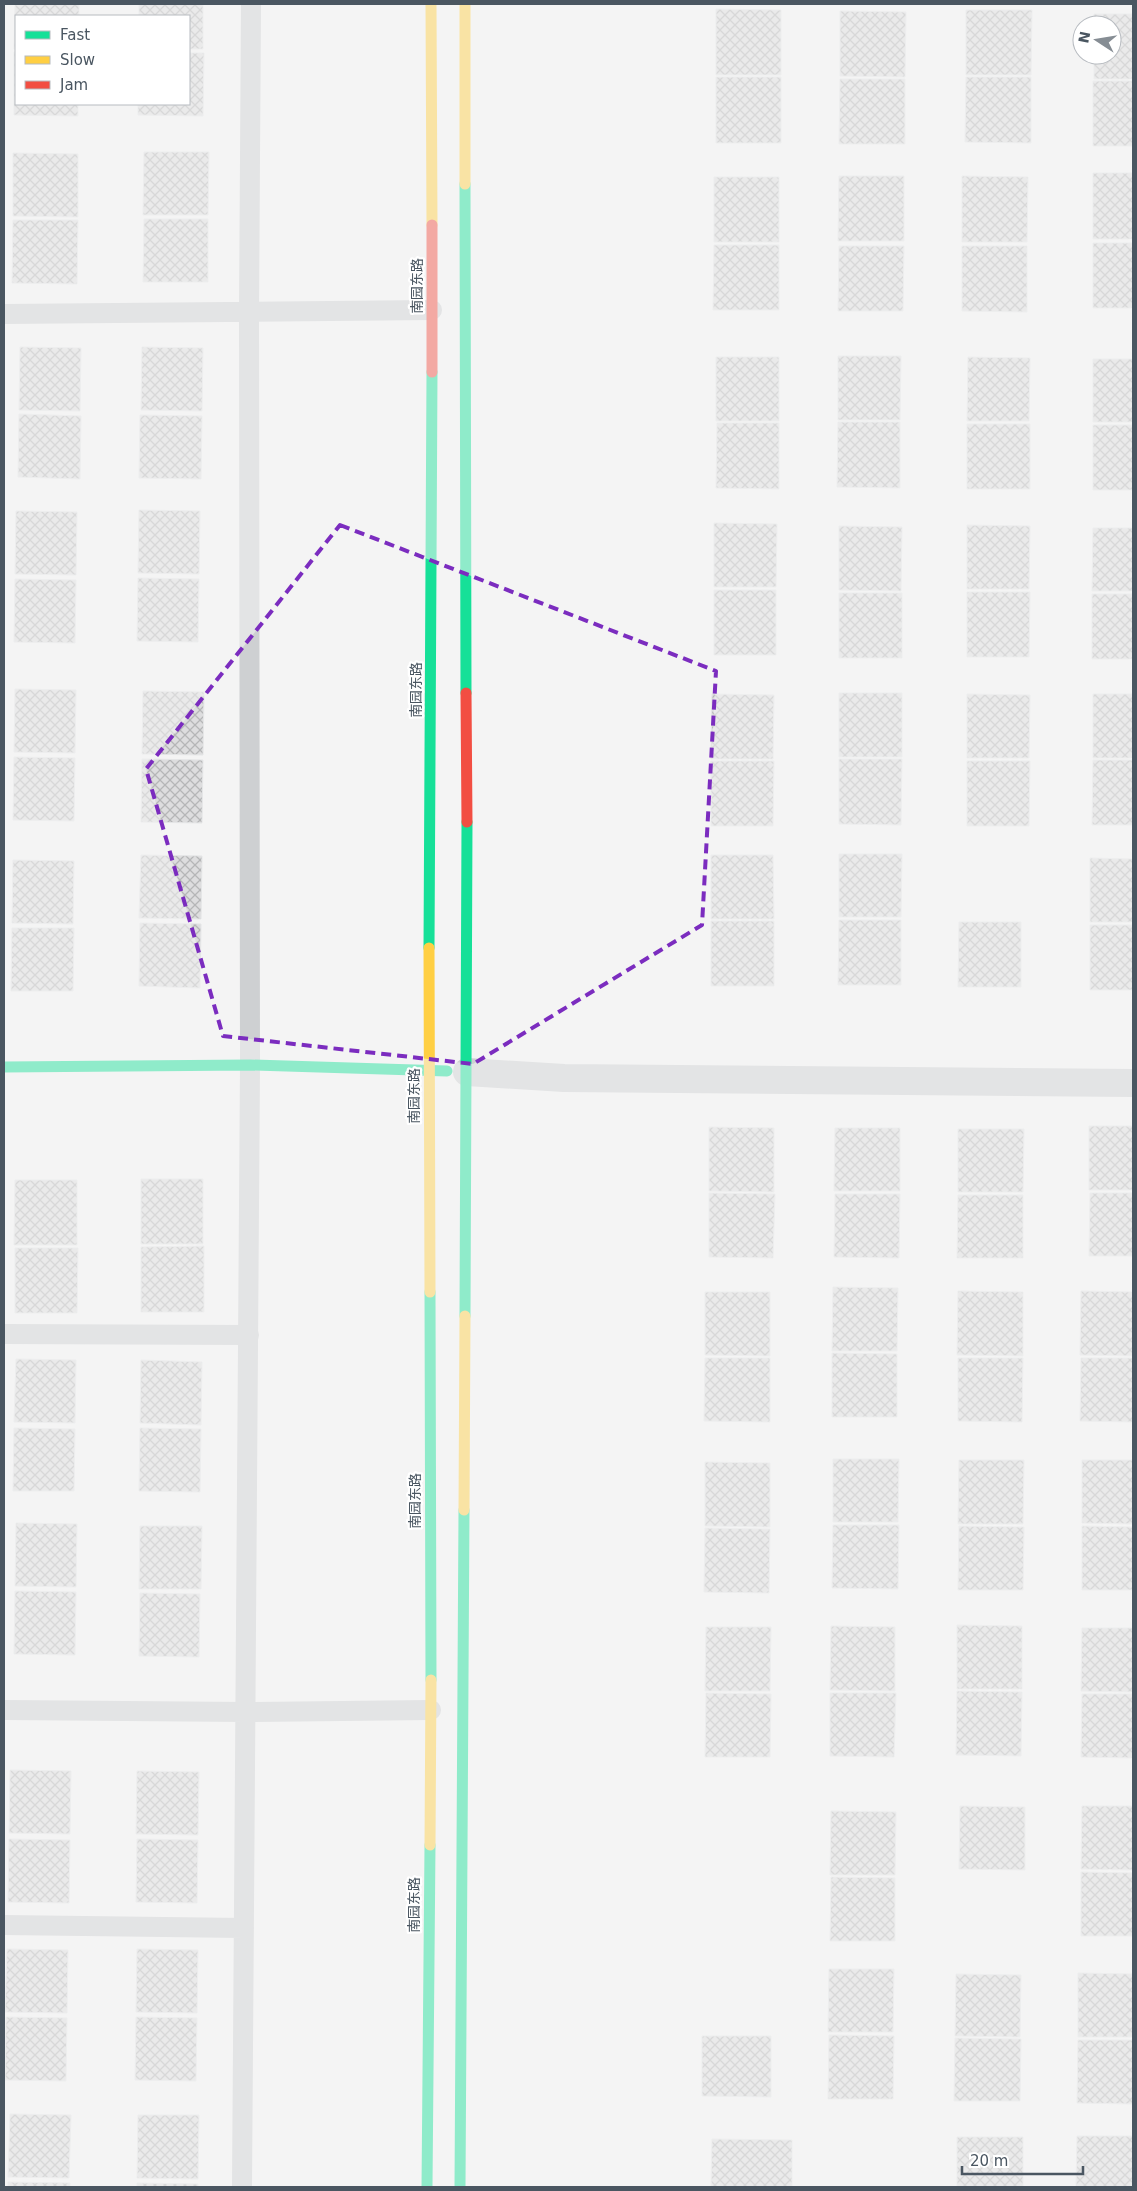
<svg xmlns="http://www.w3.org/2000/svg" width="1137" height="2191" font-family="'DejaVu Sans','Noto Sans SC',sans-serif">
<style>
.building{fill:url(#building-cross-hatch);stroke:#e5e6e7}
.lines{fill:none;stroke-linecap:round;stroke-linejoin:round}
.lane{stroke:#ced0d2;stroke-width:20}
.street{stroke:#ced0d2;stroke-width:28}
.fast{stroke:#16e098;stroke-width:11}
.slow{stroke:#ffcf43;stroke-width:11}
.jam{stroke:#f24e42;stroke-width:11}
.marked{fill:none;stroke:#7b2cbf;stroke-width:4;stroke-dasharray:10 6;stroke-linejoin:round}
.labels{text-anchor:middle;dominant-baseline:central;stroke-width:4.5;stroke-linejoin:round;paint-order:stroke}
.street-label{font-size:14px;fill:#4a5661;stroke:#fff}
</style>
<defs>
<pattern id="building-cross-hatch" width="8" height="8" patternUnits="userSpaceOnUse" patternTransform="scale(1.25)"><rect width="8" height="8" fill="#ddddde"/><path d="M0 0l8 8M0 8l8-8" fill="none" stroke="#b5b6b7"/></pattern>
</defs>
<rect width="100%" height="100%" fill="#f4f4f4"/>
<!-- building -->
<path class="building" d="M 15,4 L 79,4 L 79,16 L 16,16 L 16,49 L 14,49 Z
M 139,4 L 203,4 L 203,49 L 189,49 L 189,16 L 139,16 Z
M 716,9 L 781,10 L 781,75 L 716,75 Z
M 966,10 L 1032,10 L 1031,75 L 966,75 Z
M 840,11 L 906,12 L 905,77 L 840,76 Z
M 1094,14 L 1133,14 L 1133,79 L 1094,79 L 1094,55 L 1112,55 L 1112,25 L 1094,25 Z
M 14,52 L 16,52 L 16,104 L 78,104 L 78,116 L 14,115 Z
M 189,53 L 204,53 L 203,116 L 138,115 L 138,104 L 189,104 Z
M 716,77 L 781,77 L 781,143 L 716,143 Z
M 966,77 L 1031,77 L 1031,143 L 965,142 Z
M 840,79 L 905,79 L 905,144 L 839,144 Z
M 1093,81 L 1133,81 L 1133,146 L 1093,146 Z
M 144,152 L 209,152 L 208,215 L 143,215 Z
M 13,153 L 78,154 L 78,217 L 13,216 Z
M 1093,173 L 1133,173 L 1133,239 L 1093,239 Z
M 839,176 L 904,176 L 904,241 L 838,241 Z
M 962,176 L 1028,177 L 1027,242 L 962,242 Z
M 714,177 L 779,177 L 779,242 L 714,242 Z
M 144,219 L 208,219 L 208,282 L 143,282 Z
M 13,220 L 78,220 L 77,284 L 12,283 Z
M 1093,243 L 1133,243 L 1133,308 L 1093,308 Z
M 714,245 L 779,245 L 779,310 L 713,310 Z
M 839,246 L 904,246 L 903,311 L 838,311 Z
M 962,246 L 1027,246 L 1027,312 L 962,311 Z
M 20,347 L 81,348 L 80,411 L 19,410 Z
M 142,347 L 203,348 L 202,411 L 141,410 Z
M 838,356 L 901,356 L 900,420 L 838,420 Z
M 716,357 L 779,357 L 779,421 L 716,421 Z
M 968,357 L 1030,358 L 1029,421 L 967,421 Z
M 1093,359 L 1133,359 L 1133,422 L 1093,422 Z
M 19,414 L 81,416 L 80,479 L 18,477 Z
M 140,415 L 202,416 L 201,479 L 139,478 Z
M 838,422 L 900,422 L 900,488 L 837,487 Z
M 717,423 L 779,423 L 779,489 L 716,488 Z
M 967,424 L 1030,424 L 1030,489 L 967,489 Z
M 1093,425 L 1133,425 L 1133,490 L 1093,490 Z
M 139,510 L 200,511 L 199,574 L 138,573 Z
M 16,511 L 77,512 L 76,575 L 15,574 Z
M 714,523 L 777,524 L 776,587 L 714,587 Z
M 967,525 L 1030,526 L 1029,589 L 967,589 Z
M 839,526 L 902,527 L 901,591 L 839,590 Z
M 1093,528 L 1133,528 L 1133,591 L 1092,591 Z
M 138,578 L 199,579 L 198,642 L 137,641 Z
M 15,579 L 76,580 L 75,643 L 14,642 Z
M 714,590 L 776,590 L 776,655 L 714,655 Z
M 967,592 L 1030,592 L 1029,657 L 967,657 Z
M 839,593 L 902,593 L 902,658 L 839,658 Z
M 1092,594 L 1133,594 L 1133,659 L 1092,659 Z
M 15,689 L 76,690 L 75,753 L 14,752 Z
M 143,691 L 204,692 L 203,755 L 142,754 Z
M 839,693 L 902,693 L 902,757 L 839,757 Z
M 712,694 L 774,695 L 773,759 L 711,759 Z
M 967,694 L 1030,695 L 1029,758 L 967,758 Z
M 1093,694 L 1133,694 L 1133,758 L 1093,758 Z
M 14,757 L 75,758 L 74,821 L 13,820 Z
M 142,759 L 203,760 L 202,823 L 141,822 Z
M 839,759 L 902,759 L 901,825 L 839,824 Z
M 1093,760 L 1133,760 L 1133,825 L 1092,825 Z
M 711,761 L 774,761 L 773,826 L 711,826 Z
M 967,761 L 1030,761 L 1029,826 L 967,826 Z
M 839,854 L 902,854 L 901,917 L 839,917 Z
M 141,855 L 202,856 L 201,919 L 139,918 Z
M 711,855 L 773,855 L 774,919 L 711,919 Z
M 1090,858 L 1133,859 L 1133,922 L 1090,922 Z
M 13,860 L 74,861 L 73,924 L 12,923 Z
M 839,920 L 901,920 L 901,985 L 838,985 Z
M 711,921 L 774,921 L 774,986 L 711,986 Z
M 959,922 L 1021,922 L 1021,987 L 958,987 Z
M 140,923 L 201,924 L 200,988 L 139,986 Z
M 1090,925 L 1133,925 L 1133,990 L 1090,990 Z
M 12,928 L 74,928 L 73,991 L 11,991 Z
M 1089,1126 L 1133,1126 L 1133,1190 L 1089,1190 Z
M 709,1127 L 774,1128 L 774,1192 L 709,1191 Z
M 835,1128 L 900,1128 L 900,1191 L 834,1191 Z
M 958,1129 L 1024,1129 L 1023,1192 L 958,1192 Z
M 141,1179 L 203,1179 L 203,1244 L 141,1244 Z
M 15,1180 L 77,1180 L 77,1245 L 14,1245 Z
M 709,1193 L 775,1194 L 773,1258 L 709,1257 Z
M 1090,1193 L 1133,1193 L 1133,1256 L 1089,1256 Z
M 835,1194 L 900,1194 L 899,1258 L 834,1257 Z
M 958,1195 L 1023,1195 L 1023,1258 L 957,1258 Z
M 204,1246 L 204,1312 L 141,1312 L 141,1247 Z
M 15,1248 L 78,1248 L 77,1313 L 15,1313 Z
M 833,1287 L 898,1288 L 897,1351 L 832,1351 Z
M 958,1291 L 1023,1292 L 1023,1356 L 957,1355 Z
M 1081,1291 L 1133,1292 L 1133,1356 L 1080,1355 Z
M 705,1292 L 770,1292 L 770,1356 L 705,1355 Z
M 832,1353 L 897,1354 L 897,1417 L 832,1417 Z
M 705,1358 L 770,1358 L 770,1422 L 704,1421 Z
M 958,1358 L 1023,1358 L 1022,1422 L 958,1421 Z
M 1081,1358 L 1133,1358 L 1133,1422 L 1080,1421 Z
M 16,1359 L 76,1360 L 75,1423 L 14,1422 Z
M 141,1360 L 202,1362 L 201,1425 L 140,1423 Z
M 14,1428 L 75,1429 L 74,1491 L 13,1491 Z
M 140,1428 L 201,1429 L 200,1492 L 139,1491 Z
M 833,1459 L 899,1459 L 898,1522 L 833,1522 Z
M 959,1460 L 1024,1460 L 1023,1524 L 958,1524 Z
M 1082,1460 L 1133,1460 L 1133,1524 L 1082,1523 Z
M 705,1462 L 770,1463 L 770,1527 L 705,1526 Z
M 16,1523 L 77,1524 L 76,1587 L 15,1586 Z
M 833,1525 L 899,1525 L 898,1589 L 832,1588 Z
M 140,1526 L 202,1526 L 201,1589 L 139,1589 Z
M 959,1526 L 1024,1527 L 1023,1590 L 958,1590 Z
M 1082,1526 L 1133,1527 L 1133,1590 L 1082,1590 Z
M 705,1528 L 770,1529 L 769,1593 L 704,1592 Z
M 15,1591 L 76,1592 L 75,1655 L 14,1654 Z
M 140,1593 L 200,1594 L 199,1657 L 139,1656 Z
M 957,1625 L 1022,1626 L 1022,1689 L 957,1689 Z
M 831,1626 L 895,1627 L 895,1691 L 830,1690 Z
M 706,1627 L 771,1627 L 770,1691 L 705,1691 Z
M 1082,1628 L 1133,1628 L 1133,1692 L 1081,1691 Z
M 957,1691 L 1022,1692 L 1021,1756 L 956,1755 Z
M 706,1693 L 771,1694 L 770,1757 L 705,1757 Z
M 830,1693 L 896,1693 L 894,1757 L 830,1756 Z
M 1082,1694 L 1133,1694 L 1133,1758 L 1081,1757 Z
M 10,1770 L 71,1771 L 70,1834 L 9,1833 Z
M 137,1771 L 199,1772 L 198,1835 L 136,1834 Z
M 960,1806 L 1025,1807 L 1025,1870 L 959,1869 Z
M 1082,1806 L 1133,1806 L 1133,1870 L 1081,1869 Z
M 831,1811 L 896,1812 L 895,1875 L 830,1875 Z
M 9,1839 L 70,1840 L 69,1903 L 8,1902 Z
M 137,1839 L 198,1840 L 197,1903 L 136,1902 Z
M 1081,1872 L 1133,1873 L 1133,1936 L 1081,1936 Z
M 831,1877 L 895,1878 L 895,1941 L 830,1941 Z
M 7,1949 L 68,1950 L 67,2013 L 5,2012 Z
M 137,1949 L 198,1950 L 197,2013 L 136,2012 Z
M 829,1969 L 894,1969 L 893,2032 L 828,2032 Z
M 1078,1973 L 1133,1974 L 1133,2037 L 1078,2037 Z
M 956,1974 L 1021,1975 L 1020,2037 L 955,2036 Z
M 6,2017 L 67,2018 L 66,2081 L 5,2080 Z
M 136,2017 L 197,2018 L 196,2081 L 135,2080 Z
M 829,2035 L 894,2036 L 893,2099 L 828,2099 Z
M 702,2036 L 771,2036 L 771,2097 L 702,2096 Z
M 955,2038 L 1021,2039 L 1020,2101 L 954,2101 Z
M 1078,2040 L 1133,2040 L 1133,2104 L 1077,2103 Z
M 10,2114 L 71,2115 L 69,2178 L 8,2177 Z
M 138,2115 L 199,2115 L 198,2179 L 137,2178 Z
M 1077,2136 L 1133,2136 L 1133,2187 L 1076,2187 Z
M 957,2137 L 1023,2137 L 1023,2187 L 957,2187 Z
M 712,2139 L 792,2140 L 792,2187 L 711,2187 Z
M 8,2182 L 70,2183 L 70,2187 L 8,2187 Z
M 137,2183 L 198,2184 L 198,2187 L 137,2187 Z"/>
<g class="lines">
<!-- lane -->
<path class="lane" d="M 4,314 L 432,310
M 4,1334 L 249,1335
M 4,1710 L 246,1712 L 431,1710
M 4,1925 L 244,1928
M 242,2187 L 250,1065 L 249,313 L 251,4"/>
<!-- street -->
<path class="street" d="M 467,1072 L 564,1078 L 1133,1083"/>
<!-- fast -->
<path class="fast" d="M 465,184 L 466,693
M 429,948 L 432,372
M 4,1067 L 250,1065 L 447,1071
M 430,1292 L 431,1680
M 465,1316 L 467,822
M 427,2187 L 430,1845
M 460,2187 L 464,1510"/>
<!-- slow -->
<path class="slow" d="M 431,4 L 432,225
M 465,4 L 465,184
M 429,948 L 430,1292
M 464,1510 L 465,1316
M 430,1845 L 431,1680"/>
<!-- jam -->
<path class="jam" d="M 432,225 L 432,372
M 466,693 L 467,822"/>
</g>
<!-- marked area -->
<path d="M0 0H1137V2191H0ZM 340,525 L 716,671 L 702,925 L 473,1064 L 223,1036 L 146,769 Z" fill="#f4f4f4" fill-opacity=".55" fill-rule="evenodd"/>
<path class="marked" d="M 340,525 L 716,671 L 702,925 L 473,1064 L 223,1036 L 146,769 Z"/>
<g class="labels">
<!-- street labels -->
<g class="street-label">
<text transform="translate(417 286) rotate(-90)">南园东路</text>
<text transform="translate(416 690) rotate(-90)">南园东路</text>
<text transform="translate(414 1096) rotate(-90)">南园东路</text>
<text transform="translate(415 1501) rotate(-90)">南园东路</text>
<text transform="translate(414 1905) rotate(-90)">南园东路</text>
</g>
</g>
<!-- border -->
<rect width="1137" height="2191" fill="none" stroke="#4a5661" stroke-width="10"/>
<!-- legend -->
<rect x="15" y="15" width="175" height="90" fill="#ffffff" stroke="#b7bbc0"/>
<rect x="25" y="31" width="25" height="8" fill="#16e098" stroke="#b7bbc0"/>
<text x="60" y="40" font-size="15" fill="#4a5661">Fast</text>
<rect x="25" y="56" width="25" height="8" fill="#ffcf43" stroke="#b7bbc0"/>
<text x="60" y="65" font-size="15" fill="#4a5661">Slow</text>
<rect x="25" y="81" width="25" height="8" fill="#f24e42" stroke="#b7bbc0"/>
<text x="60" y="90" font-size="15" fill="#4a5661">Jam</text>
<!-- north arrow -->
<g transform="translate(1097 40) rotate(282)"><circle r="24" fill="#ffffff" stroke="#b7bbc0"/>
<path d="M0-4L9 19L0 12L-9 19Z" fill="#868d94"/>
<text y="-8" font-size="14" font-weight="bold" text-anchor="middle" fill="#4a5661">N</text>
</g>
<!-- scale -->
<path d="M962 2166v8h121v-8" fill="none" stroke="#4a5661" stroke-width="2.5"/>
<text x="970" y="2166" font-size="15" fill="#4a5661" stroke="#ffffff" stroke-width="4" paint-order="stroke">20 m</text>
</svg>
